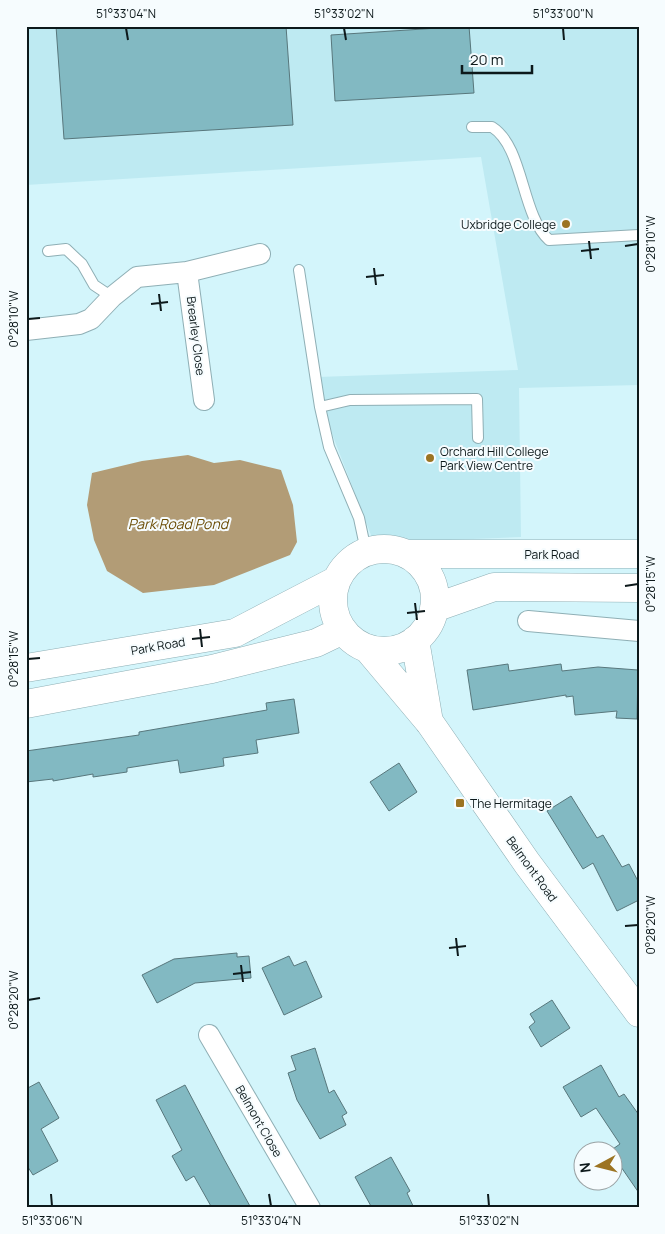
<svg xmlns="http://www.w3.org/2000/svg" width="665" height="1234" font-family="Manrope,sans-serif">
<style>
.built{fill:#beeaf2}
.water{fill:#b29c76}
.building{fill:#82b9c2;stroke:#58777c}
.lines{fill:none;stroke-linecap:round;stroke-linejoin:round}
.lane-casing{stroke:#8fafb5;stroke-width:12}
.street-casing{stroke:#8fafb5;stroke-width:22}
.secondary-casing{stroke:#8fafb5;stroke-width:29}
.lane{stroke:#fff;stroke-width:10}
.street{stroke:#fff;stroke-width:20}
.secondary{stroke:#fff;stroke-width:28}
.ticks{fill:none;stroke:#0d191b;stroke-width:2}
.poi-dot{fill:#9c7422;stroke:#f6fcfe;stroke-width:2}
.labels{text-anchor:middle;dominant-baseline:central;stroke-width:4;stroke-linejoin:round;paint-order:stroke}
.poi-label{font-size:12px;fill:#0d191b;stroke:#f6fcfe;text-anchor:start}
.street-label{font-size:12px;fill:#0d191b;stroke:#f6fcfe}
.water-label{font-size:14px;font-style:italic;fill:#6c4d06;stroke:#f6fcfe}
.neatline{fill:none;stroke:#0d191b;stroke-width:2}
.ticks-label{font-size:12px;text-anchor:middle;fill:#0d191b}
</style>
<rect width="100%" height="100%" fill="#d3f5fb"/>
<!-- built -->
<path class="built" d="M 26,26 L 639,26 L 639,385 L 519,388 L 521,537 L 374,543 L 334,439 L 324,409 L 318,377 L 518,370 L 481,157 L 26,185 Z"/>
<!-- water -->
<path class="water" d="M 188,455 L 214,463 L 240,460 L 281,470 L 293,505 L 297,542 L 290,555 L 214,585 L 143,593 L 107,571 L 94,540 L 87,505 L 92,473 L 142,461 Z"/>
<!-- building -->
<path class="building" d="M 56,26 L 286,26 L 293,125 L 64,139 Z
M 469,26 L 474,93 L 335,101 L 331,35 Z
M 508,664 L 509,671 L 561,664 L 562,671 L 598,667 L 638,670 L 637,719 L 616,718 L 617,711 L 575,715 L 573,696 L 566,697 L 566,695 L 473,710 L 467,670 Z
M 294,699 L 299,733 L 256,740 L 258,753 L 223,758 L 224,766 L 180,773 L 178,760 L 127,768 L 127,772 L 93,777 L 93,774 L 53,781 L 53,779 L 26,782 L 26,751 L 139,735 L 139,732 L 267,710 L 266,703 Z
M 399,763 L 417,792 L 389,811 L 370,782 Z
M 571,796 L 597,838 L 603,835 L 622,867 L 629,864 L 639,883 L 639,900 L 617,911 L 593,863 L 583,869 L 547,811 Z
M 237,953 L 237,957 L 249,956 L 251,978 L 195,983 L 157,1003 L 142,975 L 174,959 Z
M 289,956 L 294,966 L 306,961 L 322,997 L 284,1015 L 262,968 Z
M 552,1000 L 570,1028 L 541,1047 L 529,1027 L 535,1022 L 530,1014 Z
M 315,1048 L 329,1093 L 334,1090 L 347,1113 L 342,1116 L 346,1125 L 320,1139 L 297,1100 L 288,1073 L 296,1070 L 291,1056 Z
M 601,1065 L 619,1097 L 624,1094 L 639,1115 L 639,1193 L 610,1151 L 620,1144 L 596,1108 L 581,1117 L 563,1087 Z
M 39,1082 L 59,1118 L 41,1129 L 58,1161 L 33,1175 L 26,1164 L 26,1089 Z
M 185,1085 L 224,1159 L 251,1208 L 212,1208 L 194,1176 L 186,1181 L 172,1156 L 182,1150 L 156,1100 Z
M 391,1157 L 410,1191 L 407,1193 L 414,1208 L 372,1208 L 355,1177 Z"/>
<g class="lines">
<defs>
<path id="lane" d="M 472,127 L 492,127 C 524,147 521,215 549,240 L 639,235
M 48,251 L 66,249 L 82,264 L 94,285 L 112,297
M 299,270 L 320,407 L 329,447 L 359,518 L 366,551
M 320,407 L 350,400 L 477,399 L 478,438"/>
<path id="street" d="M 187,272 L 260,254
M 26,330 L 79,324 L 91,319 L 112,297 L 137,277 L 187,272 L 204,400
M 528,621 L 639,631
M 209,1035 L 310,1208"/>
<path id="secondary" d="M333 600a51 51 0 1 1 102 0a51 51 0 1 1-102 0Z
M 406,554 L 639,554
M 434,608 L 494,587 L 639,588
M 415,640 L 429,722
M 367,648 L 430,723 L 527,863 L 639,1013
M 26,668 L 235,633 L 337,580
M 26,704 L 212,669 L 316,643 L 343,630"/>
</defs>
<!-- lane casing -->
<use href="#lane" class="lane-casing"/>
<!-- street casing -->
<use href="#street" class="street-casing"/>
<!-- secondary casing -->
<use href="#secondary" class="secondary-casing"/>
<!-- lane -->
<use href="#lane" class="lane"/>
<!-- street -->
<use href="#street" class="street"/>
<!-- secondary -->
<use href="#secondary" class="secondary"/>
</g>
<!-- ticks -->
<path class="ticks" d="M 126,28 L 128,40M 344,28 L 346,40M 563,28 L 564,40M 589,241 L 591,259M 625,246 L 638,244M 581,251 L 599,249M 374,268 L 376,285M 366,277 L 384,275M 159,294 L 161,311M 151,304 L 168,302M 28,319 L 40,318M 625,586 L 638,584M 415,603 L 417,620M 407,613 L 425,611M 200,629 L 202,647M 192,639 L 210,637M 28,659 L 40,658M 625,926 L 638,925M 456,938 L 458,956M 449,948 L 466,946M 241,965 L 243,982M 233,974 L 251,972M 28,1000 L 40,998M 51,1194 L 52,1206M 269,1194 L 271,1206M 488,1194 L 489,1206"/>
<!-- markers -->
<g class="poi-dot">
<circle cx="566" cy="224" r="5"/>
<circle cx="430" cy="458" r="5"/>
<rect x="455" y="798" width="10" height="10" rx="2.5"/>
</g>
<g class="labels">
<!-- poi labels -->
<g class="poi-label">
<text x="556" y="224" text-anchor="end">Uxbridge College</text>
<text x="440" y="451">Orchard Hill College<tspan x="440" dy="14">Park View Centre</tspan></text>
<text x="470" y="803">The Hermitage</text>
</g>
<!-- street labels -->
<g class="street-label">
<text transform="translate(196 336) rotate(83)">Brearley Close</text>
<text x="552" y="554">Park Road</text>
<text transform="translate(158 646) rotate(-10)">Park Road</text>
<text transform="translate(532 869) rotate(54)">Belmont Road</text>
<text transform="translate(259 1121) rotate(60)">Belmont Close</text>
</g>
<!-- water labels -->
<g class="water-label">
<text x="178" y="523">Park Road Pond</text>
</g>
</g>
<!-- border -->
<rect width="665" height="1234" fill="none" stroke="#f6fcfe" stroke-width="55"/>
<!-- north arrow -->
<g transform="translate(598 1166) rotate(263)"><circle r="24" fill="#f6fcfe" stroke="#99a1a3"/>
<path d="M0-4L9 19L0 12L-9 19Z" fill="#9c7422"/>
<text y="-8" font-size="14" font-weight="bold" text-anchor="middle" fill="#0d191b">N</text>
</g>
<!-- scale -->
<path d="M462 65v8h70v-8" fill="none" stroke="#0d191b" stroke-width="2.5"/>
<text x="470" y="65" font-size="15" fill="#0d191b" stroke="#f6fcfe" stroke-width="4" paint-order="stroke">20 m</text>
<rect x="28" y="28" width="610" height="1178" class="neatline"/>
<g class="ticks-label">
<text x="126" y="18">51°33'04"N</text>
<text x="344" y="18">51°33'02"N</text>
<text x="563" y="18">51°33'00"N</text>
<text transform="translate(651 244) rotate(-90)" y="4">0°28'10"W</text>
<text transform="translate(14 319) rotate(-90)" y="4">0°28'10"W</text>
<text transform="translate(651 584) rotate(-90)" y="4">0°28'15"W</text>
<text transform="translate(14 659) rotate(-90)" y="4">0°28'15"W</text>
<text transform="translate(651 925) rotate(-90)" y="4">0°28'20"W</text>
<text transform="translate(14 1000) rotate(-90)" y="4">0°28'20"W</text>
<text x="52" y="1225">51°33'06"N</text>
<text x="271" y="1225">51°33'04"N</text>
<text x="489" y="1225">51°33'02"N</text>
</g>
</svg>
